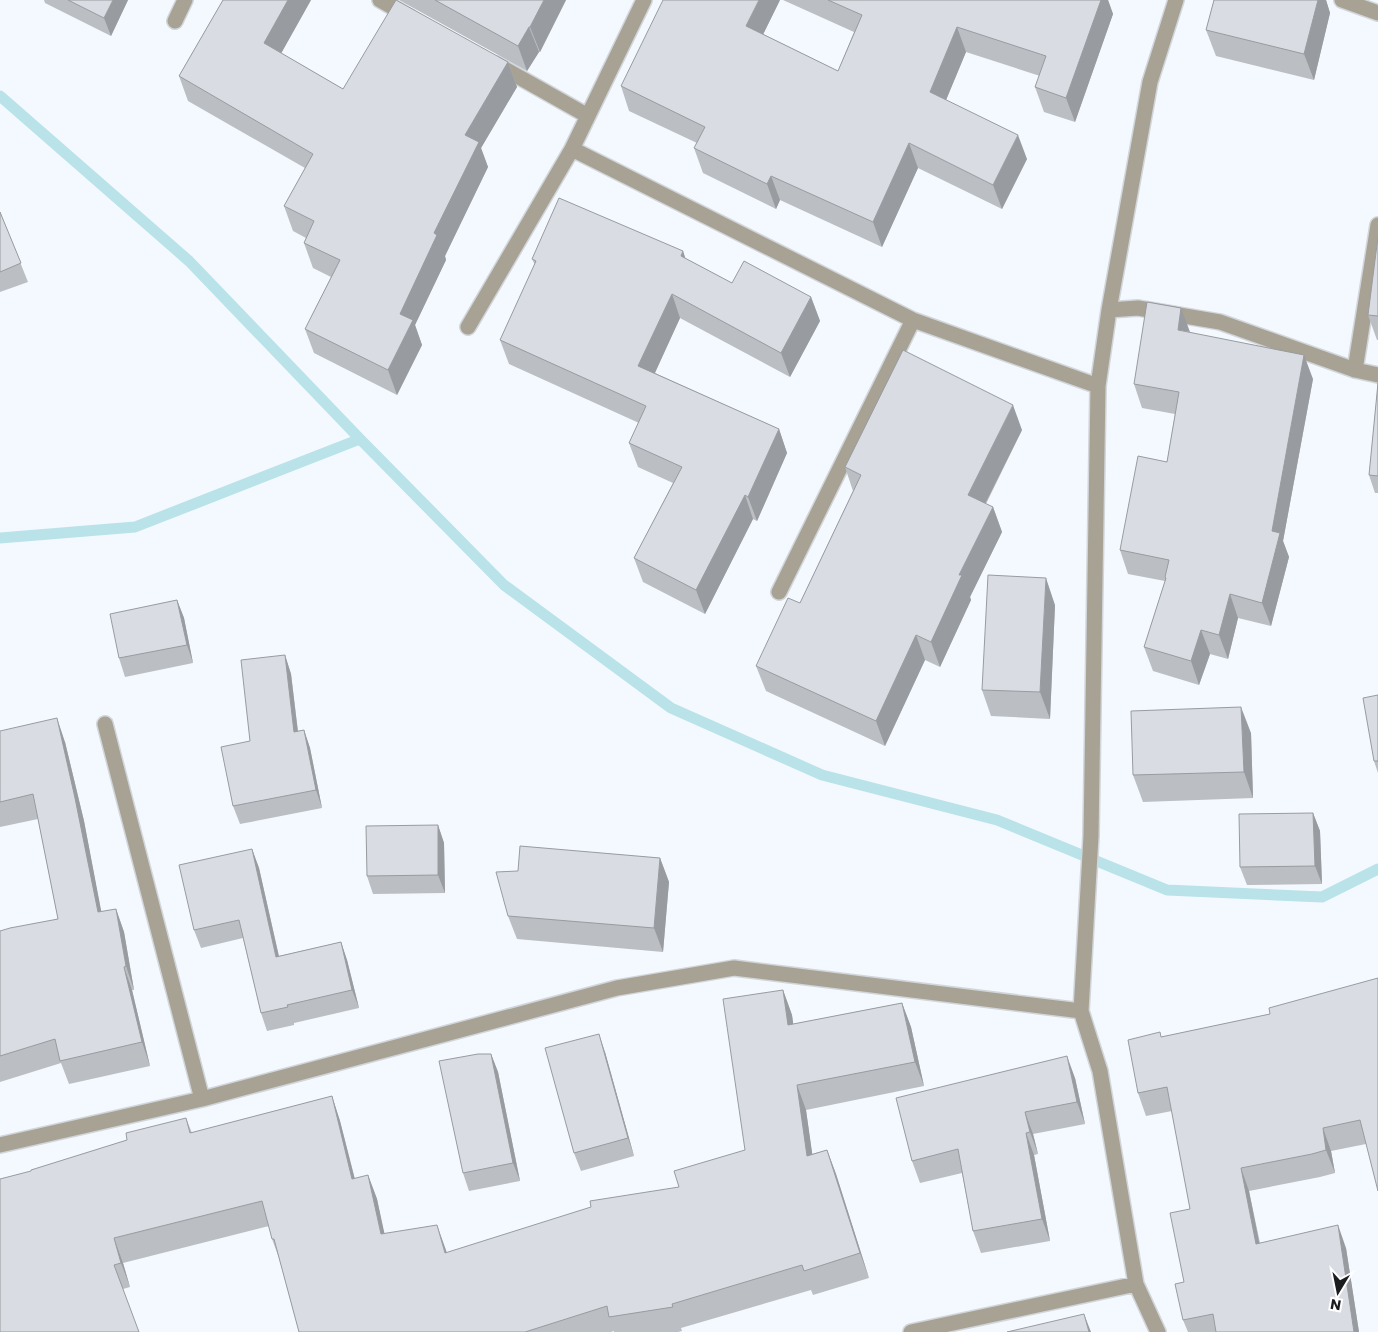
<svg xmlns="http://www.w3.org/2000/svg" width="1378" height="1332" font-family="Poppins,sans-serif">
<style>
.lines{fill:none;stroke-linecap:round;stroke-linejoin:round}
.stream{stroke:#b9e3e9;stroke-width:11}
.minor-casing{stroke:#d1d6db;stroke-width:18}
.minor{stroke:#a8a295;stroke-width:15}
.wall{fill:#bbbec3}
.shaded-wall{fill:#989b9f}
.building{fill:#d9dde3;stroke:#989b9f}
</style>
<rect width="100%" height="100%" fill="#f4f9ff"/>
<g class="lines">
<!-- stream -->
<path class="stream" d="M 0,96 L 189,261 L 360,439 L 504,585 L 671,708 L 822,775 L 997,820 L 1167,890 L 1322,897 L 1378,869
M 0,538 L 135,527 L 360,439"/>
<defs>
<path id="minor" d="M 380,0 L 410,17
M 1342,0 L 1378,13
M 175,21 L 185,0
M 496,64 L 588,116
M 572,149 L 913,320 L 1098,386
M 1109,310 L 1138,308 L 1220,322 L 1355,370 L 1378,375
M 468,327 L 572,149 L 644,0
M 1355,370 L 1378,225
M 779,592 L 913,320
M 105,724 L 202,1099
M 0,1145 L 202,1099 L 617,988 L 734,968 L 1081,1011
M 911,1332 L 1136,1284
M 1158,1332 L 1136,1284 L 1100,1071 L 1081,1011 L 1091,836 L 1098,386 L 1109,310 L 1150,82 L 1176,0"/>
</defs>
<!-- minor casing -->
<use href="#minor" class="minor-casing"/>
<!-- minor -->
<use href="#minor" class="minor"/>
</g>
<!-- wall -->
<path class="wall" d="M 44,0 L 128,0 L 111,36 L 45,3 Z
M 223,0 L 311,0 L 281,53 L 343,89 L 508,62 L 517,87 L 481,148 L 488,167 L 445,256 L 446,260 L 415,325 L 422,345 L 397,395 L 314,353 L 305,329 L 331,277 L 313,268 L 304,243 L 306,238 L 293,231 L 284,206 L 305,168 L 188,101 L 179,76 Z
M 399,0 L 566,0 L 540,52 L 539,52 L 527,71 Z
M 780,0 L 763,34 L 838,71 L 854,32 L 783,0 L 1108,0 L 1113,14 L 1075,122 L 1044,112 L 1035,87 L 1040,76 L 966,52 L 946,100 L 1027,159 L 1002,209 L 918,168 L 882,247 L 780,200 L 776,209 L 703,173 L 694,148 L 697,143 L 629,111 L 621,86 Z
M 1214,0 L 1326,0 L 1330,13 L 1314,80 L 1216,56 L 1206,30 Z
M 0,212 L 28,282 L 0,292 Z
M 1378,237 L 1378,340 L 1377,340 L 1368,315 Z
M 683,251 L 685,258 L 732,283 L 811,297 L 820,321 L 790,377 L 680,318 L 655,373 L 779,429 L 787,453 L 757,521 L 753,519 L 705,614 L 643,582 L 634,558 L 673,483 L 638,467 L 629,443 L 639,423 L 509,364 L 500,340 L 535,265 L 532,259 Z
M 1190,332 L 1313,379 L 1283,541 L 1289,557 L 1271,626 L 1238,618 L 1228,659 L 1210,654 L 1199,685 L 1153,671 L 1144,647 L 1165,581 L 1128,574 L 1120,550 L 1167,462 L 1175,414 L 1142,408 L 1134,384 Z
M 1378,383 L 1378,493 L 1375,493 L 1369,475 Z
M 1022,430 L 986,504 L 993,507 L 1002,532 L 970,597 L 971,600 L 940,667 L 925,660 L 885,746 L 766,691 L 756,666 L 800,603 L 853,491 L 845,467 Z
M 177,600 L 184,618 L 193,663 L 125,677 L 119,658 Z
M 1055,605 L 1050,719 L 991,716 L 982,690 Z
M 285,655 L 291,674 L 298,731 L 304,730 L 310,748 L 322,808 L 240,824 L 233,806 L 250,741 Z
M 1378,695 L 1378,773 L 1374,761 Z
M 0,731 L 65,742 L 84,821 L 101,912 L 116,909 L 124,932 L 134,990 L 132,990 L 150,1066 L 69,1084 L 61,1063 L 0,1082 L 0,931 L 58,919 L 38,819 L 0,827 Z
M 1251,733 L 1253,798 L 1143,802 L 1133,775 Z
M 1313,813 L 1320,831 L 1322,884 L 1247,885 L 1240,867 Z
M 438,825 L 444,843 L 445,893 L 373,894 L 367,876 Z
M 252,849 L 259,868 L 279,956 L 341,942 L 347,960 L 359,1008 L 294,1023 L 294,1025 L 267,1031 L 261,1013 L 243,938 L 201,948 L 194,930 Z
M 660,858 L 669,882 L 663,952 L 517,939 L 508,916 L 518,871 Z
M 1378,978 L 1366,1144 L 1331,1151 L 1335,1173 L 1320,1177 L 1249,1191 L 1260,1243 L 1346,1248 L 1359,1332 L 1188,1332 L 1183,1320 L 1184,1282 L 1190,1209 L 1172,1111 L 1146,1116 L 1138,1093 L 1162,1037 L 1270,1014 Z
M 783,990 L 792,1015 L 793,1024 L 902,1003 L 911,1027 L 924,1086 L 806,1110 L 812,1154 L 827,1150 L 836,1174 L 869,1278 L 813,1295 L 811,1290 L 681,1328 L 682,1331 L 678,1332 L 614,1332 L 614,1331 L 611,1332 L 299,1332 L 279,1258 L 272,1239 L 269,1226 L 123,1263 L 130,1287 L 123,1289 L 31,1171 L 127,1140 L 186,1118 L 192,1133 L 332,1096 L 340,1121 L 355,1179 L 368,1175 L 377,1199 L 384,1234 L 447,1253 L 679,1187 L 745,1150 Z
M 605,1052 L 634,1156 L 581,1171 L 574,1153 Z
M 491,1054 L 498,1072 L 520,1181 L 469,1191 L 463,1173 Z
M 1075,1078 L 1085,1124 L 1033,1134 L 1038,1154 L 1034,1155 L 1050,1241 L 981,1253 L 973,1231 L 962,1173 L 920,1183 L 912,1161 Z"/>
<!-- shaded-wall -->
<path class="shaded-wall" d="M 113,0 L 128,0 L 111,36 L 104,18 Z
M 288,0 L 311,0 L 273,68 L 264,43 Z
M 544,0 L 566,0 L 540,52 L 530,27 Z
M 759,0 L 780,0 L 755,51 L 746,26 Z
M 1101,0 L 1108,0 L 1113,14 L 1075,122 L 1066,98 Z
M 1318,0 L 1326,0 L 1330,13 L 1314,80 L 1304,54 Z
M 529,27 L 539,52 L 527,71 L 518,46 Z
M 957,27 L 966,52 L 939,117 L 930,92 Z
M 508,62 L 517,87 L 481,148 L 488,167 L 445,256 L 446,260 L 415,325 L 422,345 L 397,395 L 388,370 L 400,314 L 434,233 L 465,135 Z
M 1018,135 L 1027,159 L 1002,209 L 993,185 Z
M 909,143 L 918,168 L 882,247 L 873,222 Z
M 771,176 L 780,200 L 776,209 L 767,184 Z
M 683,251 L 691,275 L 681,256 Z
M 672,294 L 680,318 L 647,390 L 638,366 Z
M 811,297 L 820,321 L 790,377 L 781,353 Z
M 1181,308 L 1190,332 L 1178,330 Z
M 1304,355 L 1313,379 L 1283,541 L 1289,557 L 1271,626 L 1262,603 L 1272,531 Z
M 1013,405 L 1022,430 L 977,520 L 968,495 Z
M 779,429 L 787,453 L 757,521 L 748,497 Z
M 745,495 L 753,519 L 705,614 L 696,590 Z
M 993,507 L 1002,532 L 970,597 L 971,600 L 940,667 L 931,642 L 959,575 Z
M 1046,578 L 1055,605 L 1050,719 L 1040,692 Z
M 1230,594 L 1238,618 L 1228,659 L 1219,635 Z
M 177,600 L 184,618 L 193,663 L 187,645 Z
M 1201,630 L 1210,654 L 1199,685 L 1191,661 Z
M 916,635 L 925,660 L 885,746 L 876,721 Z
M 285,655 L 291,674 L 300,750 L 294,732 Z
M 1241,707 L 1251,733 L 1253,798 L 1244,772 Z
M 57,718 L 65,742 L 84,821 L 106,936 L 98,912 Z
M 304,730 L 310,748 L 322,808 L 316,790 Z
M 1313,813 L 1320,831 L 1322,884 L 1315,866 Z
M 438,825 L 444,843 L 445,893 L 438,875 Z
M 252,849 L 259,868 L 283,975 L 276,957 Z
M 660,858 L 669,882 L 663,952 L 654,928 Z
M 116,909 L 124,932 L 134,990 L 126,966 Z
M 341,942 L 347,960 L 359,1008 L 352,990 Z
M 124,967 L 132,990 L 150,1066 L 142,1042 Z
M 783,990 L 792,1015 L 797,1050 L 788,1025 Z
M 902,1003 L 911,1027 L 924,1086 L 915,1062 Z
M 599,1034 L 605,1052 L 634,1156 L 628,1138 Z
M 491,1054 L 498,1072 L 520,1181 L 513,1163 Z
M 1067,1056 L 1075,1078 L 1085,1124 L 1077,1102 Z
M 797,1085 L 806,1110 L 816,1180 L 807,1156 Z
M 332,1096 L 340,1121 L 361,1204 L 352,1179 Z
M 1025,1112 L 1033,1134 L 1038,1154 L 1030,1132 Z
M 1323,1128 L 1331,1151 L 1335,1173 L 1326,1150 Z
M 1026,1133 L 1034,1155 L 1050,1241 L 1042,1219 Z
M 827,1150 L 836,1174 L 869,1278 L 860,1253 Z
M 1241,1168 L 1249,1191 L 1264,1267 L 1256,1244 Z
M 368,1175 L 377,1199 L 390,1259 L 381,1234 Z
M 437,1225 L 446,1250 L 454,1278 L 445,1253 Z
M 1338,1225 L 1346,1248 L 1359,1332 L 1354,1332 Z
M 114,1238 L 123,1263 L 130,1287 L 121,1263 Z
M 1084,1314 L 1091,1332 L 1089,1332 Z"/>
<!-- building -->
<path class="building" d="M 68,0 L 113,0 L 104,18 Z
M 223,0 L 288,0 L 264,43 L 343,89 L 396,0 L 508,62 L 465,135 L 479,142 L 434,233 L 437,235 L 400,314 L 413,320 L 388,370 L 305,329 L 340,260 L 304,243 L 314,221 L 284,206 L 313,154 L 179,76 Z
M 435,0 L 544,0 L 530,27 L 529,27 L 518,46 Z
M 663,0 L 759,0 L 746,26 L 838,71 L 862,15 L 828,0 L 1101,0 L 1066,98 L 1035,87 L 1046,56 L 957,27 L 930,92 L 1018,135 L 993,185 L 909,143 L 873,222 L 771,176 L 767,184 L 694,148 L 705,127 L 621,86 Z
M 1214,0 L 1318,0 L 1304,54 L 1206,30 Z
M 559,198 L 683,251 L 681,256 L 732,283 L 744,261 L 811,297 L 781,353 L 672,294 L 638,366 L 779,429 L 748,497 L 745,495 L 696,590 L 634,558 L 682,467 L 629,443 L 646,406 L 500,340 L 536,261 L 532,259 Z
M 0,212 L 21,263 L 0,272 Z
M 1378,237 L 1378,316 L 1368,315 Z
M 1147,302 L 1181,308 L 1178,330 L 1304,355 L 1272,531 L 1280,533 L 1262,603 L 1230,594 L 1219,635 L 1201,630 L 1191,661 L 1144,647 L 1166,578 L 1165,577 L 1169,560 L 1120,550 L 1138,456 L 1167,462 L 1179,392 L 1134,384 Z
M 903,350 L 1013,405 L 968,495 L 993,507 L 959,575 L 962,575 L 931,642 L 916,635 L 876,721 L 756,666 L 788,598 L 800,603 L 861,475 L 845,467 Z
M 1378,383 L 1378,476 L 1369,475 Z
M 988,575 L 1046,578 L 1040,692 L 982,690 Z
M 177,600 L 187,645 L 119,658 L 110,614 Z
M 285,655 L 294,732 L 304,730 L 316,790 L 233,806 L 221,747 L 250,741 L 241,660 Z
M 1378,695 L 1378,761 L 1374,761 L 1363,698 Z
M 1241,707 L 1244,772 L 1133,775 L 1131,711 Z
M 57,718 L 75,798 L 98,912 L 116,909 L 126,966 L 124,967 L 142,1042 L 60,1061 L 55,1039 L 0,1056 L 0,931 L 10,928 L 58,919 L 33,794 L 0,802 L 0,731 Z
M 1313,813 L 1315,866 L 1240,867 L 1239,814 Z
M 438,825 L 438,875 L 367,876 L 366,826 Z
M 520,846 L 660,858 L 654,928 L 508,916 L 496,872 L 518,871 Z
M 252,849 L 276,957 L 341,942 L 352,990 L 287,1005 L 288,1007 L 261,1013 L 239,920 L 194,930 L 179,865 Z
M 1378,978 L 1378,1191 L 1360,1120 L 1323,1128 L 1326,1150 L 1312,1154 L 1241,1168 L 1256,1244 L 1338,1225 L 1354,1332 L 1216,1332 L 1213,1314 L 1183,1320 L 1175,1284 L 1184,1282 L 1170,1213 L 1190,1209 L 1167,1087 L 1138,1093 L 1128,1040 L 1160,1032 L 1161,1037 L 1270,1014 L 1269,1008 Z
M 783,990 L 788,1025 L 902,1003 L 915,1062 L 797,1085 L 807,1156 L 827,1150 L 860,1253 L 804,1271 L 802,1265 L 672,1304 L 673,1307 L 609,1317 L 607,1306 L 525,1332 L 299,1332 L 274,1239 L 272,1239 L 262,1201 L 114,1238 L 121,1263 L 114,1265 L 139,1332 L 0,1332 L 0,1179 L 31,1171 L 31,1170 L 127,1140 L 126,1133 L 186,1118 L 190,1133 L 332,1096 L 352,1179 L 368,1175 L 381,1234 L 437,1225 L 445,1253 L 591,1207 L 590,1201 L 679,1187 L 674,1171 L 745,1150 L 723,999 Z
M 599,1034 L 628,1138 L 574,1153 L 545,1048 Z
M 478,1054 L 491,1054 L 513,1163 L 463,1173 L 439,1061 Z
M 1067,1056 L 1077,1102 L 1025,1112 L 1030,1132 L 1026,1133 L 1042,1219 L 973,1231 L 958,1149 L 912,1161 L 896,1098 Z
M 1084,1314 L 1089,1332 L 1007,1332 Z"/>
<!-- north arrow -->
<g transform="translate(1338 1292) rotate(190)" stroke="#ffffff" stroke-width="4" paint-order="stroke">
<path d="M0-4L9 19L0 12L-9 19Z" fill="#1a1c1e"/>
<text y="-8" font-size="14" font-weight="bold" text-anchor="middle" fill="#1a1c1e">N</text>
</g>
</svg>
